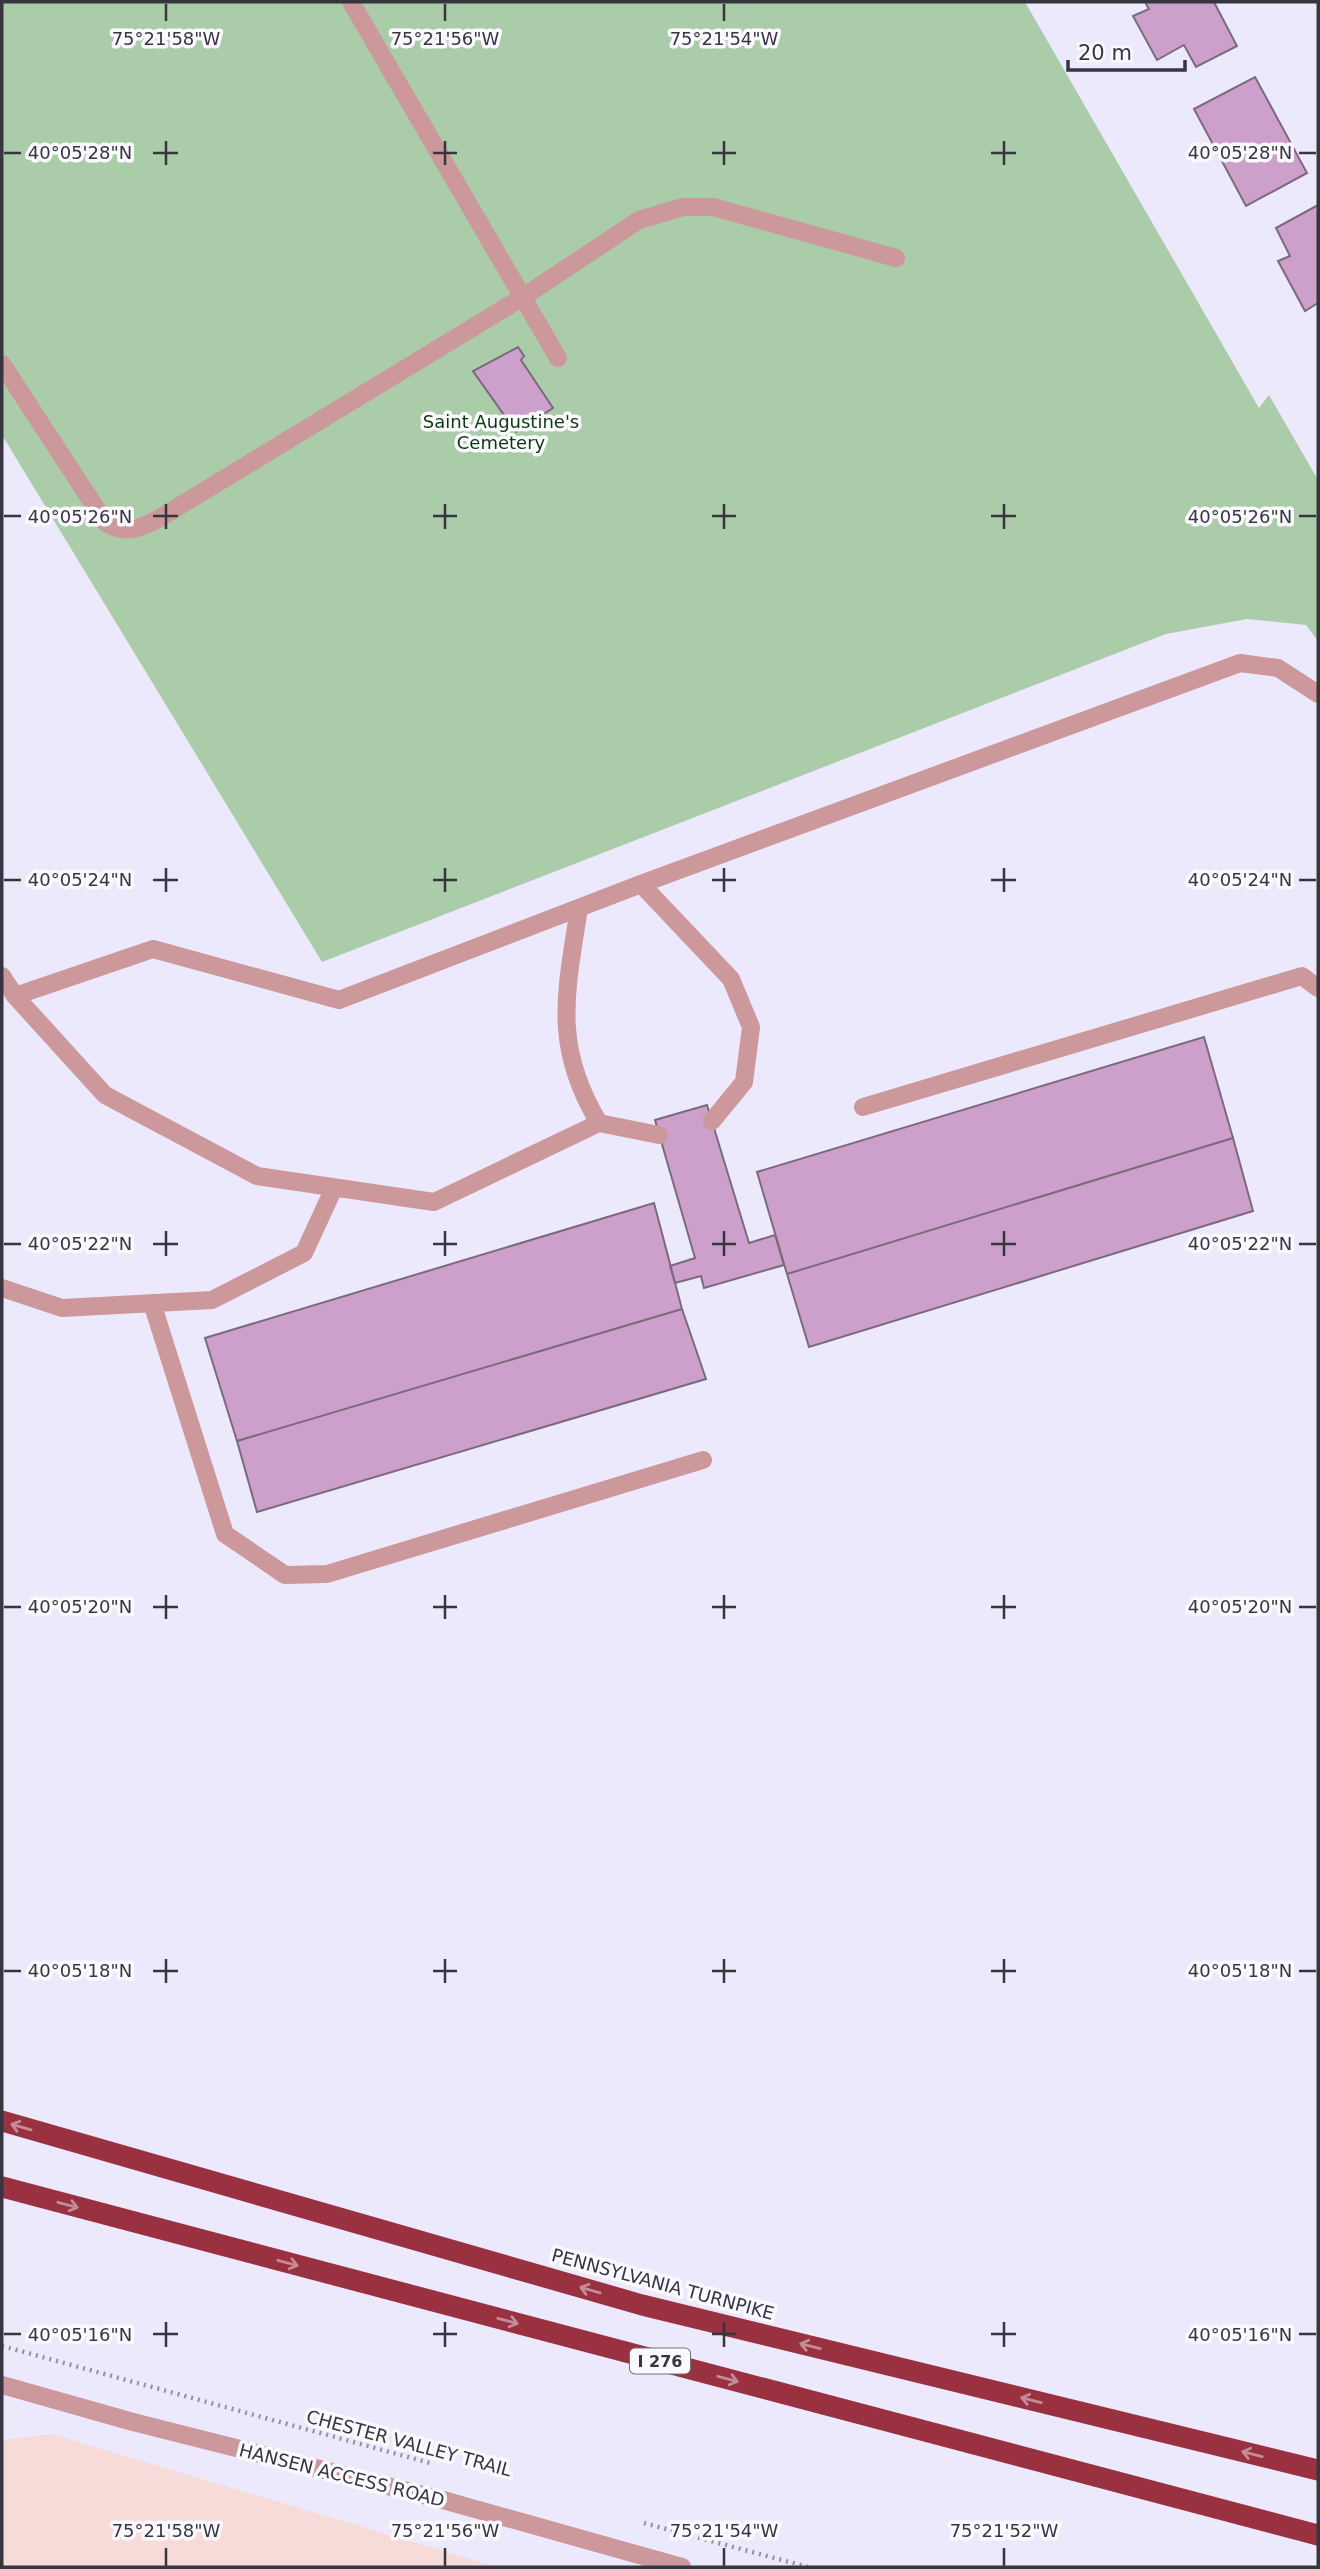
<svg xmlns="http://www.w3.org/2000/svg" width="1320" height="2569" font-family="'DejaVu Sans',sans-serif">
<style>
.industrial{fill:#f6dbd8}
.green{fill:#abcca8}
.building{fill:#cda0cb;stroke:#7c6a7b;stroke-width:2}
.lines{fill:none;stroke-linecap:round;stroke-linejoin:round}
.path{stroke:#93909f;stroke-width:4.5;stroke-dasharray:2 5;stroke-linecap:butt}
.service{stroke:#cc989b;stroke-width:18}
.minor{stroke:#cc989b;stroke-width:18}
.motorway{stroke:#993140;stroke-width:21}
.oneway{stroke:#c58b96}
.ticks{fill:none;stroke:#37353f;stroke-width:2.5}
.labels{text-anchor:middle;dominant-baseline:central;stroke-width:7;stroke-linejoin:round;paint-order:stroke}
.shield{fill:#faf9fe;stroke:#727078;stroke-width:2}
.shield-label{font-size:16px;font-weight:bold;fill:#37353f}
.park-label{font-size:18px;fill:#0c390b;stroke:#faf9fe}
.street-label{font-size:18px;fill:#37353f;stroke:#faf9fe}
.ticks-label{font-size:18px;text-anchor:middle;fill:#37353f;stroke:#faf9fe;stroke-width:7;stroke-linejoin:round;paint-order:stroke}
</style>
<rect width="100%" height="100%" fill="#ede9fd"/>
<!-- industrial -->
<path class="industrial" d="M 51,2434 L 497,2567 L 2,2567 L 2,2440 Z"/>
<!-- green -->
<path class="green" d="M 2,2 L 1025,2 L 1259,408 L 1269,395 L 1318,480 L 1318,641 L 1306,625 L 1247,619 L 1166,634 L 322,962 L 2,435 Z"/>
<!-- building -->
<path class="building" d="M 1145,2 L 1214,2 L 1237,46 L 1196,67 L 1184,45 L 1157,60 L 1133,16 L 1149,9 Z
M 1255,77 L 1307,173 L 1246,206 L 1194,109 Z
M 1318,205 L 1318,303 L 1305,311 L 1278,261 L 1290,256 L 1276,228 Z
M 518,347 L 524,356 L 521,360 L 553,408 L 516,432 L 473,371 Z
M 1204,1037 L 1233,1138 L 787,1274 L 757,1172 Z
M 707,1105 L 749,1243 L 775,1235 L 784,1265 L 704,1288 L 701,1276 L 675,1283 L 670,1266 L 695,1258 L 655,1120 Z
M 1233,1138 L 1253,1211 L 809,1347 L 787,1274 Z
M 654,1203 L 682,1309 L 237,1441 L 205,1338 Z
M 682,1309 L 706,1379 L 257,1512 L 237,1441 Z"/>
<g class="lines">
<!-- path -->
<path class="path" d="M 2,2346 L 430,2463
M 644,2523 L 808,2567"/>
<!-- service -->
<path class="service" d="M 351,2 L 558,358
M 2,364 L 105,522 C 124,535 139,529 158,519 L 523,297 L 639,220 L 683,207 L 713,207 L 896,258
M 641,884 L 731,979 L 751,1027 L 744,1082 L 712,1121
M 579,908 C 566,993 552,1045 599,1123
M 2,976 L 15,996 L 105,1095 L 257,1176 L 434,1202 L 599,1123 L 659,1135
M 15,996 L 153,949 L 339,1000 L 641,884 L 1240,663 L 1278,668 L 1318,694
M 863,1107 L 1302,976 L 1318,988
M 2,1288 L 62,1308 L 212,1300 L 304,1253 L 334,1188
M 152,1303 L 225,1534 L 285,1575 L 327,1574 L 703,1460"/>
<!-- minor -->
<path class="minor" d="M 2,2385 L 133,2422 L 443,2500 L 682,2567"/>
<!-- motorway -->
<path class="motorway" d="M 2,2121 L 642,2305 L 1318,2470
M 2,2187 L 1318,2535"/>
</g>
<!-- one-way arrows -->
<defs><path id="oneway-shaft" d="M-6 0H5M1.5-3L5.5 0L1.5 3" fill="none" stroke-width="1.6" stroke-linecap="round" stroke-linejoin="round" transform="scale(1.75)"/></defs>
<g class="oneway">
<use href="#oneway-shaft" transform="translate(21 2127) rotate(-164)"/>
<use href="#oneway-shaft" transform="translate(68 2205) rotate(15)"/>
<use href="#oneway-shaft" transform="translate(288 2263) rotate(15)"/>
<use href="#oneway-shaft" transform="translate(590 2290) rotate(-164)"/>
<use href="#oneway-shaft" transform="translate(508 2321) rotate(15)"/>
<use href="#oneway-shaft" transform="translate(810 2346) rotate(-166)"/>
<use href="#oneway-shaft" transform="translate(728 2379) rotate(15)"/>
<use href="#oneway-shaft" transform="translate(1031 2400) rotate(-166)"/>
<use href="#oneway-shaft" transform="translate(1252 2454) rotate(-166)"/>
</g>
<!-- ticks -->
<path class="ticks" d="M 166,4 L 166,21M 445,4 L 445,21M 724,4 L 724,21M 166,141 L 166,165M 445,141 L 445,165M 724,141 L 724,165M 1004,141 L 1004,165M 4,153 L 21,153M 153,153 L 178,153M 433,153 L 457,153M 712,153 L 736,153M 991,153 L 1016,153M 1299,153 L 1316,153M 166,504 L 166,529M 445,504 L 445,529M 724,504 L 724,529M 1004,504 L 1004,529M 4,516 L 21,516M 153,516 L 178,516M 433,516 L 457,516M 712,516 L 736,516M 991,516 L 1016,516M 1299,516 L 1316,516M 166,868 L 166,892M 445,868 L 445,892M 724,868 L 724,892M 1004,868 L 1004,892M 4,880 L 21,880M 153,880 L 178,880M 433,880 L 457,880M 712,880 L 736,880M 991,880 L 1016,880M 1299,880 L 1316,880M 166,1231 L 166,1256M 445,1231 L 445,1256M 724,1231 L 724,1256M 1004,1231 L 1004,1256M 4,1244 L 21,1244M 153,1244 L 178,1244M 433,1244 L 457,1244M 712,1244 L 736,1244M 991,1244 L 1016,1244M 1299,1244 L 1316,1244M 166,1595 L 166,1619M 445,1595 L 445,1619M 724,1595 L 724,1619M 1004,1595 L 1004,1619M 4,1607 L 21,1607M 153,1607 L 178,1607M 433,1607 L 457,1607M 712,1607 L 736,1607M 991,1607 L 1016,1607M 1299,1607 L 1316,1607M 166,1959 L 166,1983M 445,1959 L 445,1983M 724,1959 L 724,1983M 1004,1959 L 1004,1983M 4,1971 L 21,1971M 153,1971 L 178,1971M 433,1971 L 457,1971M 712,1971 L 736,1971M 991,1971 L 1016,1971M 1299,1971 L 1316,1971M 166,2322 L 166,2347M 445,2322 L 445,2347M 724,2322 L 724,2347M 1004,2322 L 1004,2347M 4,2334 L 21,2334M 153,2334 L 178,2334M 433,2334 L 457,2334M 712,2334 L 736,2334M 991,2334 L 1016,2334M 1299,2334 L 1316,2334M 166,2548 L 166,2566M 445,2548 L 445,2566M 724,2548 L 724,2566M 1004,2548 L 1004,2566"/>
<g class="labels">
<!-- shield labels -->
<rect class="shield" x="630" y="2348.5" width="60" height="25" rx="5"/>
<g class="shield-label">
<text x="660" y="2361">I 276</text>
</g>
<!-- park labels -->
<g class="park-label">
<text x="501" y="421">Saint Augustine's<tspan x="501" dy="21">Cemetery</tspan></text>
</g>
<!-- street labels -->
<g class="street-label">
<text transform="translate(663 2284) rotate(15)">PENNSYLVANIA TURNPIKE</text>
<text transform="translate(409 2443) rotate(15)">CHESTER VALLEY TRAIL</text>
<text transform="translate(342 2475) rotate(14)">HANSEN ACCESS ROAD</text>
</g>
</g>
<g class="ticks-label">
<text x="166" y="45">75°21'58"W</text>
<text x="445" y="45">75°21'56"W</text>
<text x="724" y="45">75°21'54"W</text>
<text x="80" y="159">40°05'28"N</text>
<text x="1240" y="159">40°05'28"N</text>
<text x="80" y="523">40°05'26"N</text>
<text x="1240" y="523">40°05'26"N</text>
<text x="80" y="886">40°05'24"N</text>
<text x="1240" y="886">40°05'24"N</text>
<text x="80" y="1250">40°05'22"N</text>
<text x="1240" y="1250">40°05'22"N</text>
<text x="80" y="1613">40°05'20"N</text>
<text x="1240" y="1613">40°05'20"N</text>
<text x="80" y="1977">40°05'18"N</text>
<text x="1240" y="1977">40°05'18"N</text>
<text x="80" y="2341">40°05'16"N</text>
<text x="1240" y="2341">40°05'16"N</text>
<text x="166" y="2537">75°21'58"W</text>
<text x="445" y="2537">75°21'56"W</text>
<text x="724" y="2537">75°21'54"W</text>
<text x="1004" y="2537">75°21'52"W</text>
</g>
<!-- border -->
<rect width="1320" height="2569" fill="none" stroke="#37353f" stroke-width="7"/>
<!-- scale -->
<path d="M1068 60v10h117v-10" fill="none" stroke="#37353f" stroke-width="3.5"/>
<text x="1078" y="60" font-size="21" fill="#37353f" stroke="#faf9fe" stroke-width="5" paint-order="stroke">20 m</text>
</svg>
